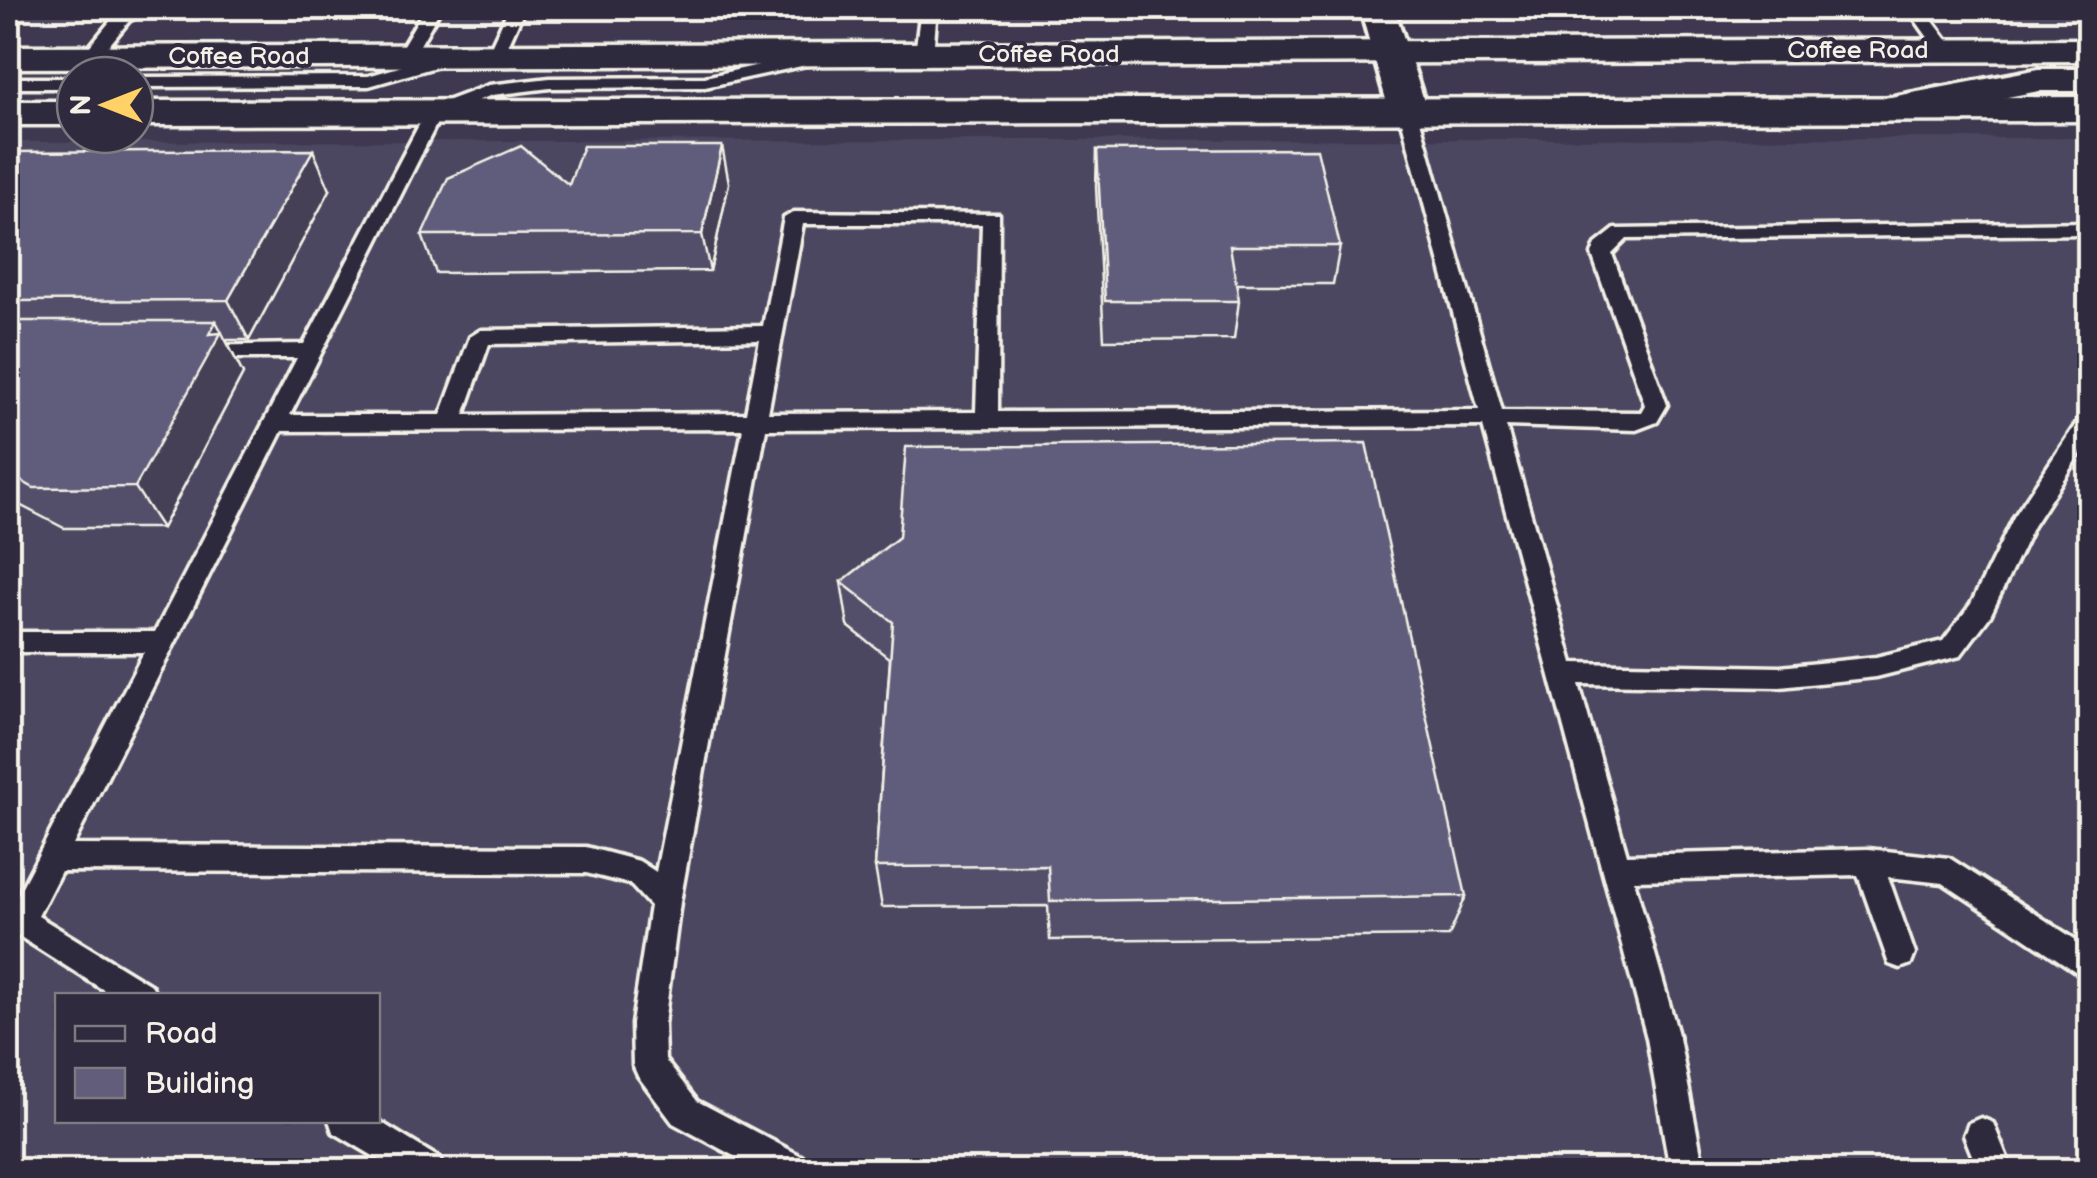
<svg xmlns="http://www.w3.org/2000/svg" width="2097" height="1178" font-family="'Balsamiq Sans',sans-serif">
<style>
.built{fill:#4b4760;fill-rule:evenodd}
.lines{fill:none;stroke-linecap:round;stroke-linejoin:round}
.lane-casing{stroke:#f4f1e8;stroke-width:7}
.street-casing{stroke:#f4f1e8;stroke-width:8}
.secondary-casing{stroke:#f4f1e8;stroke-width:7}
.lane{fill:#2f2a3d;fill-rule:evenodd}
.street{fill:#2f2a3d;fill-rule:evenodd}
.secondary{fill:#2f2a3d;fill-rule:evenodd}
.wall{fill:#53506a;stroke:#f4f1e8;stroke-width:2.5}
.shaded-wall{fill:#444156;stroke:#f4f1e8;stroke-width:2.5}
.building{fill:#615d7b;stroke:#f4f1e8;stroke-width:2.5}
.labels{text-anchor:middle;dominant-baseline:central;stroke-width:8;stroke-linejoin:round;paint-order:stroke}
.far-street-label{font-size:25px;fill:#f4f1e8;stroke:#2f2a3d}
</style>
<rect width="100%" height="100%" fill="#3e3950"/>
<filter id="ink" filterUnits="userSpaceOnUse"><feTurbulence type="fractalNoise" baseFrequency=".01" numOctaves="2"/><feDisplacementMap in="SourceGraphic" scale="20" xChannelSelector="R" yChannelSelector="G"/><feConvolveMatrix kernelMatrix="1 2 1 2 8 2 1 2 1" color-interpolation-filters="sRGB"/></filter>
<g filter="url(#ink)">
<!-- built -->
<path class="built" d="M 8,8 L 2090,8 L 2089,21 L 8,20 Z
M 2089,138 L 2089,1170 L 8,1170 L 8,142 ZM 58,996 L 378,996 L 378,1120 L 58,1120 Z"/>
<g class="lines">
<defs>
<path id="lane" d="M 130,8 L 150,8 L 129,21 L 97,60 L 85,60 L 85,52 L 117,13 Z
M 425,8 L 441,8 L 412,59 L 400,59 L 397,55 Z
M 509,8 L 535,8 L 522,14 L 502,59 L 490,59 L 487,55 Z
M 921,8 L 937,8 L 933,54 L 924,59 L 915,54 Z
M 1907,8 L 1923,8 L 1954,49 L 1951,53 L 1939,53 Z
M 447,53 L 456,58 L 453,62 L 369,86 L 135,87 L 135,77 L 368,76 Z
M 814,53 L 823,58 L 820,62 L 705,87 L 550,88 L 492,95 L 441,115 L 290,415 L 441,415 L 470,337 L 481,330 L 763,326 L 784,218 L 794,212 L 999,214 L 998,412 L 1479,410 L 1399,110 L 1408,105 L 1417,110 L 1502,411 L 1641,412 L 1645,405 L 1592,254 L 1596,244 L 1615,229 L 2090,222 L 2090,234 L 1627,239 L 1612,254 L 1667,405 L 1657,422 L 1636,430 L 1506,426 L 1573,663 L 1780,667 L 1876,657 L 1943,641 L 1971,604 L 2014,517 L 2082,415 L 2090,413 L 2090,438 L 2033,526 L 1990,616 L 1960,656 L 1876,677 L 1780,687 L 1579,684 L 1627,855 L 1868,849 L 1949,858 L 2090,949 L 2090,981 L 1943,883 L 1888,877 L 1915,954 L 1911,964 L 1900,968 L 1889,964 L 1858,875 L 1634,880 L 1679,1038 L 1704,1170 L 1670,1170 L 1647,1038 L 1483,426 L 766,429 L 680,902 L 664,1024 L 665,1060 L 697,1101 L 805,1158 L 810,1170 L 760,1170 L 673,1123 L 638,1076 L 633,1065 L 632,1024 L 650,906 L 630,884 L 586,873 L 61,871 L 38,916 L 152,986 L 156,996 L 113,996 L 8,929 L 8,900 L 14,902 L 144,652 L 8,652 L 8,632 L 155,632 L 297,358 L 197,358 L 186,351 L 189,346 L 304,344 L 428,108 L 489,85 L 550,78 L 705,77 ZM 803,224 L 982,224 L 976,412 L 768,413 ZM 760,340 L 746,413 L 464,415 L 489,344 ZM 743,429 L 656,872 L 639,861 L 586,847 L 73,845 L 282,431 Z
M 8,78 L 75,78 L 75,88 L 8,88 Z
M 1981,1118 L 1993,1123 L 2012,1170 L 1978,1170 L 1964,1135 L 1969,1123 Z
M 329,1120 L 377,1120 L 439,1158 L 444,1170 L 397,1170 L 333,1132 Z"/>
<path id="street" d="M 1360,8 L 1394,8 L 1427,110 L 1421,118 L 1408,121 L 1395,118 L 1389,110 Z
M 2039,69 L 2090,69 L 2090,91 L 2039,91 L 1891,119 L 1878,116 L 1872,108 L 1878,100 L 1891,97 Z"/>
<path id="secondary" d="M 2090,39 L 2090,61 L 8,68 L 8,46 Z
M 2090,97 L 2090,121 L 135,125 L 135,101 Z
M 8,101 L 75,101 L 75,125 L 8,125 Z"/>
</defs>
<!-- lane casing -->
<use href="#lane" class="lane-casing"/>
<!-- street casing -->
<use href="#street" class="street-casing"/>
<!-- secondary casing -->
<use href="#secondary" class="secondary-casing"/>
<!-- lane -->
<use href="#lane" class="lane"/>
<!-- street -->
<use href="#street" class="street"/>
<!-- secondary -->
<use href="#secondary" class="secondary"/>
</g>
<!-- wall -->
<path class="wall" d="M 1097,150 L 1340,246 L 1333,284 L 1236,284 L 1239,301 L 1234,339 L 1104,340 L 1096,187 Z
M 8,152 L 330,190 L 249,340 L 226,340 L 243,374 L 162,528 L 64,528 L 8,499 Z
M 729,183 L 710,271 L 436,273 L 422,235 L 569,185 Z
M 841,582 L 1466,896 L 1449,936 L 1050,940 L 1048,906 L 882,907 L 875,867 L 890,659 L 848,626 Z"/>
<!-- shaded-wall -->
<path class="shaded-wall" d="M 722,146 L 729,183 L 710,271 L 702,234 Z
M 313,150 L 330,190 L 249,340 L 228,300 Z
M 216,321 L 243,374 L 162,528 L 135,487 Z"/>
<!-- building -->
<path class="building" d="M 521,146 L 569,185 L 583,146 L 722,146 L 702,234 L 422,235 L 448,178 Z
M 1317,149 L 1340,246 L 1230,246 L 1239,301 L 1105,301 L 1097,150 Z
M 313,150 L 228,300 L 8,301 L 8,152 Z
M 8,321 L 216,321 L 209,334 L 221,333 L 135,487 L 34,488 L 8,474 Z
M 1366,443 L 1466,896 L 1050,901 L 1048,866 L 875,867 L 893,622 L 841,582 L 899,537 L 906,447 Z"/>
</g>
<g class="labels">
<!-- far-street labels -->
<g class="far-street-label">
<text x="1858" y="50">Coffee Road</text>
<text x="1049" y="54">Coffee Road</text>
<text x="239" y="56">Coffee Road</text>
</g>
</g>
<!-- margin -->
<rect width="2097" height="1178" fill="none" stroke="#2f2a3d" stroke-width="40"/>
<rect x="20" y="20" width="2057" height="1138" fill="none" stroke="#f4f1e8" stroke-width="4" filter="url(#ink)"/>
<!-- legend -->
<rect x="55" y="993" width="325" height="130" fill="#2f2a3d" stroke="#7e7a81" stroke-width="2.5"/>
<rect x="75" y="1026" width="50" height="15" fill="#2f2a3d" stroke="#7e7a81" stroke-width="2.5"/>
<text x="145" y="1043" font-size="30" fill="#f4f1e8">Road</text>
<rect x="75" y="1068" width="50" height="30" fill="#615d7b" stroke="#7e7a81" stroke-width="2.5"/>
<text x="145" y="1093" font-size="30" fill="#f4f1e8">Building</text>
<!-- north arrow -->
<g transform="translate(105 105) rotate(270)"><circle r="48" fill="#2f2a3d" stroke="#7e7a81" stroke-width="2.5"/>
<path d="M0-8L18 38L0 25L-18 38Z" fill="#ffd166"/>
<text y="-15" font-size="28" font-weight="bold" text-anchor="middle" fill="#f4f1e8">N</text>
</g>
</svg>
